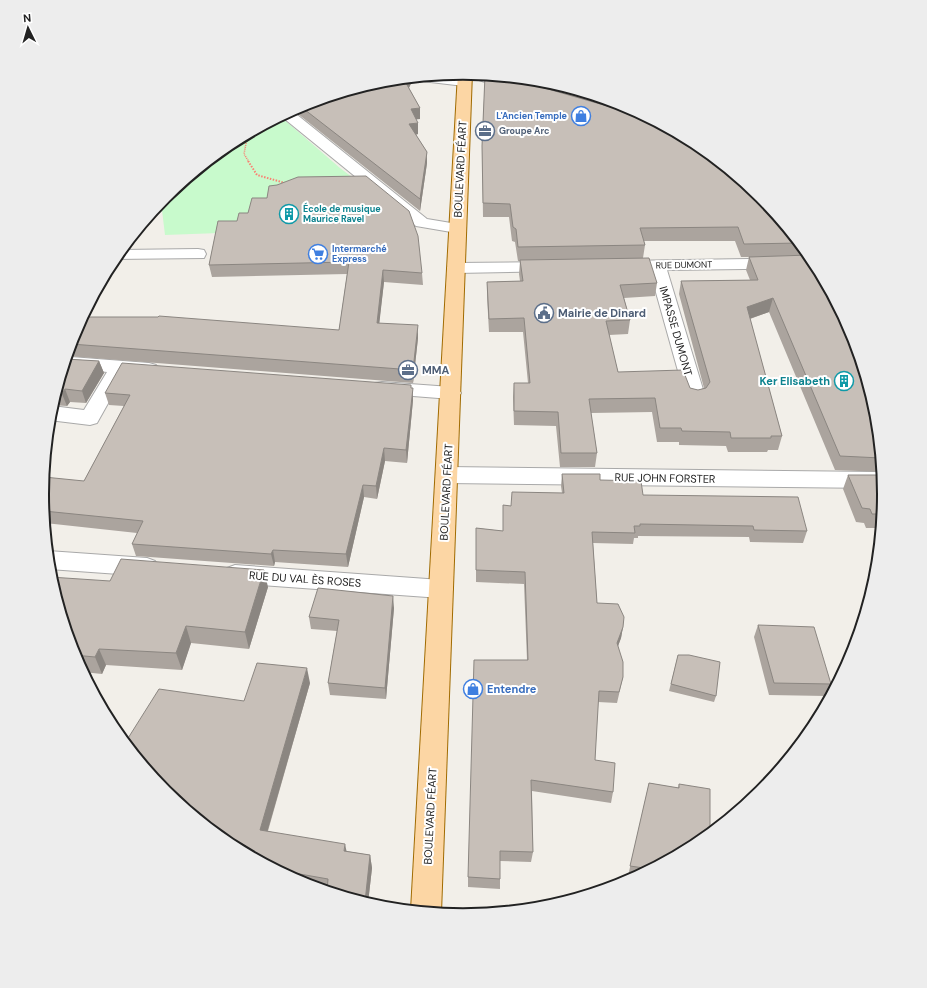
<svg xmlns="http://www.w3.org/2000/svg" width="927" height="988" font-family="'DM Sans',sans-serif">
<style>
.park{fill:#c8facc}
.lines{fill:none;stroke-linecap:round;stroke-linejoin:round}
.minor-casing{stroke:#a9a9a9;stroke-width:2}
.major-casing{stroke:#a06b00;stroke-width:2}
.path-far1{stroke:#fa8072;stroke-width:1.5;stroke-dasharray:1 1;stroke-linecap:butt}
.path{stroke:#fa8072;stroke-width:2;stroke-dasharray:1.5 1.5;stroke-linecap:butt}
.minor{fill:#fff;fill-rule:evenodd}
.major{fill:#fcd6a4;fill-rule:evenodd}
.wall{fill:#aba49e;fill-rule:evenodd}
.shaded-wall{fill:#8b8681}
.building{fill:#c7bfb8;stroke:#8b8681}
.labels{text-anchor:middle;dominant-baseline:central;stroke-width:4;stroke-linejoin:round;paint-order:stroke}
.far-shop-label{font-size:9px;font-weight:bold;fill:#366cbe;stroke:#fff;text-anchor:end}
.far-service-label{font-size:9px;font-weight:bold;fill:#4e5e75;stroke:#fff;text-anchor:start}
.far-culture-label{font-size:9px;font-weight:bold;fill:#0d838f;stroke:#fff;text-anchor:start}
.far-street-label{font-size:9px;fill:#222;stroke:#fff}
.street-label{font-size:11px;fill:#222;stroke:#fff}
.service-label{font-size:11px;font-weight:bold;fill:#4e5e75;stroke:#fff;text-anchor:start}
.culture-label{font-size:11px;font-weight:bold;fill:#0d838f;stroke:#fff;text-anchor:end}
.shop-label{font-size:11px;font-weight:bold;fill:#366cbe;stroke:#fff;text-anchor:start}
.rim{fill:none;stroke:#222;stroke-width:2}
</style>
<rect width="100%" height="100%" fill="#f2efe9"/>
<!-- park -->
<path class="park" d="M 280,116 L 340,168 L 402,215 L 247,232 L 165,235 L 161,202 L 166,196 L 230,143 Z"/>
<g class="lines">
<defs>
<path id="minor" d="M 465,73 L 492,75 L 519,84 L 521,87 L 519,90 L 509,90 L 467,76 Z
M 438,75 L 469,79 L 471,82 L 469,85 L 464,86 L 422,81 L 416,77 Z
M 291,110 L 427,219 L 463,225 L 465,228 L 463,231 L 457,233 L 416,226 L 281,116 Z
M 198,249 L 204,250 L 206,254 L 204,258 L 114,259 L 121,250 Z
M 812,258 L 818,268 L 667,270 L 705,396 L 702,401 L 695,402 L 688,401 L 685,396 L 650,271 L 615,270 L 612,266 L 615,262 L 621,261 Z
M 549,262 L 555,263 L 558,267 L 555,271 L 456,273 L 450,272 L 447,268 L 450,264 L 456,263 Z
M 71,357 L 149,363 L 156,365 L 159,369 L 156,373 L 149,375 L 125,373 L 97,423 L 90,425 L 49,420 L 52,406 L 84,410 L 107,372 L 64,367 L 66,358 Z
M 382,382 L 451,387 L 458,388 L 461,393 L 458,398 L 451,399 L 375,393 L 372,388 L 375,383 Z
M 447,467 L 876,472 L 883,474 L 884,485 L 876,488 L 447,483 L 439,480 L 436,475 L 439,470 Z
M 48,551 L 147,558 L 155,561 L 159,567 L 155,573 L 147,576 L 49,569 Z
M 235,565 L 441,580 L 449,582 L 453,589 L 449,596 L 441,598 L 235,583 L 227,580 L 223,574 L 227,568 Z"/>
<path id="major" d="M 458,73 L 472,73 L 441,913 L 411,910 Z"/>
</defs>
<!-- minor casing -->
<use href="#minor" class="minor-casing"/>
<!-- major casing -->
<use href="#major" class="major-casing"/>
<!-- path-far1 -->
<path class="path-far1" d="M 248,133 L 244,154 L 249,162"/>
<!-- path -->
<path class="path" d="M 248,161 L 257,175 L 285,183
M 96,294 L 105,278 L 103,278"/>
<!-- minor -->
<use href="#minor" class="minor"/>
<!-- major -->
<use href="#major" class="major"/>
</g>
<!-- wall -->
<path class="wall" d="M 485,75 L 546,81 L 625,105 L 698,144 L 762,196 L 814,260 L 877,412 L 883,472 L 835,470 L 769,312 L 750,319 L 782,436 L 778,450 L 768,450 L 767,452 L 728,452 L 726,446 L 679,445 L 679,442 L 657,442 L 652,412 L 591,413 L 597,453 L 595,467 L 560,467 L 556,426 L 514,425 L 513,397 L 514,383 L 528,383 L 523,332 L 489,332 L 487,296 L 487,282 L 520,281 L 519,274 L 520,261 L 518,261 L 515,242 L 512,241 L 509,217 L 483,217 L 482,146 ZM 644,241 L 735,241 L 741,257 L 749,257 L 746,270 L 750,280 L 681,281 L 679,294 L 704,388 L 698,390 L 618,372 L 609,335 L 628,334 L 630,320 L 624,298 L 655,296 L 657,283 L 643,258 L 645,245 Z
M 414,77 L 409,88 L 420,108 L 420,119 L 416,119 L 418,134 L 416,135 L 427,152 L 427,163 L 420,211 L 293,110 L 302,104 L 381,81 Z
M 218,221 L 422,273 L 423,285 L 384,282 L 379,323 L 418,338 L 413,383 L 67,356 L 74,332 L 339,330 L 347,274 L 212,277 L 209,265 Z
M 66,359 L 99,361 L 104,373 L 86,403 L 70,402 L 67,406 L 52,405 Z
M 411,388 L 413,400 L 407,463 L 385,461 L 377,499 L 364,497 L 348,567 L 275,562 L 274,566 L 136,556 L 132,544 L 137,533 L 45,523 L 42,494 L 84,481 L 124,406 L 109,405 L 105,393 Z
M 562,474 L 600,480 L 643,495 L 807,531 L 803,543 L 750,542 L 749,537 L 638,536 L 638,538 L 634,538 L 633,544 L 593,543 L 597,603 L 623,627 L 621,638 L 618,646 L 623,677 L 617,703 L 598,702 L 595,760 L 613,792 L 611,803 L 532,791 L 533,852 L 531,862 L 500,861 L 500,889 L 468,887 L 468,877 L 527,660 L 524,584 L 476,582 L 476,528 L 503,531 L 503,505 L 511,506 L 562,493 L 561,486 Z
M 848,475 L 885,494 L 882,528 L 866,528 L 864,523 L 856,522 L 843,489 Z
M 110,581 L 268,587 L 249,649 L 191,643 L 182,670 L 106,665 L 102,674 L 83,672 L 74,655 Z
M 394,608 L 386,699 L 330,695 L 328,683 L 337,631 L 311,629 L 309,617 Z
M 758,625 L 831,684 L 826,696 L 769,695 L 754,637 Z
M 678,655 L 716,696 L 714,702 L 669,691 Z
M 310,683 L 268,831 L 346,851 L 370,855 L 372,868 L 368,903 L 302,883 L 229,844 L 244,701 Z
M 649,783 L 678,788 L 679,784 L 697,845 L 635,878 L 628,876 Z"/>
<!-- shaded-wall -->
<path class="shaded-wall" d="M 414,77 L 406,94 L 406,83 L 408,78 Z
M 420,108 L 420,119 L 411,120 L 411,109 Z
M 418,123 L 418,134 L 410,135 L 409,124 Z
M 427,152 L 427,163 L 420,211 L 420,199 Z
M 383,270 L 384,282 L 378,335 L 377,323 Z
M 773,298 L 769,312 L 743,321 L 747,307 Z
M 418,325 L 418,338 L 413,383 L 413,370 Z
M 99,361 L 104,373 L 86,403 L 82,391 Z
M 413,388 L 413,400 L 407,463 L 406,450 Z
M 65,389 L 70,402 L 67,406 L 62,394 Z
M 51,410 L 56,422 L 48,435 L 50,412 Z
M 384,448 L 385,461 L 377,499 L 376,486 Z
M 363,485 L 364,497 L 348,567 L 346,554 Z
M 273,550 L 275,562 L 274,566 L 271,554 Z
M 264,570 L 268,587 L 249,649 L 245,632 Z
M 393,596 L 394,608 L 386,699 L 385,688 Z
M 186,626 L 191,643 L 182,670 L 176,653 Z
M 623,627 L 621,638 L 615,654 L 617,643 Z
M 99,649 L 106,665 L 102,674 L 95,657 Z
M 307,668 L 310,683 L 264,843 L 260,830 Z
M 345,844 L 348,858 L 344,851 Z
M 370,855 L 372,868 L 368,903 L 365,902 Z"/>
<!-- building -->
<path class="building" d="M 485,75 L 506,77 L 649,118 L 698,144 L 762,196 L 800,243 L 744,244 L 738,227 L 640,228 L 645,245 L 518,247 L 516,229 L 513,227 L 510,204 L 483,203 L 482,146 Z
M 408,78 L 406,83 L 420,108 L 411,109 L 418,123 L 409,124 L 427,152 L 420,199 L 300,106 L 381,81 Z
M 366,176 L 409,211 L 418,236 L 422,273 L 383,270 L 377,323 L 418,325 L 413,370 L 71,344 L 74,332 L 82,317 L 158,317 L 159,316 L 339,330 L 349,262 L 209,265 L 218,221 L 237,221 L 239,213 L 248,213 L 252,198 L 267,198 L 269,186 L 277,185 L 298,177 Z
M 810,255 L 814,260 L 853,333 L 877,412 L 881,458 L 840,456 L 773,298 L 747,307 L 782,436 L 771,436 L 771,438 L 731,438 L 730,432 L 682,431 L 681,428 L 660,428 L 655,398 L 589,399 L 597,453 L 561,453 L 558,412 L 514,411 L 514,383 L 530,383 L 524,318 L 489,319 L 487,282 L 523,281 L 520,260 L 649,258 L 657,283 L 620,285 L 630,320 L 606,321 L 618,372 L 683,370 L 690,388 L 698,390 L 706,388 L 710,382 L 681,281 L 758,280 L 749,257 Z
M 66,359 L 99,361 L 82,391 L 65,389 L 62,394 L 56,393 Z
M 122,363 L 411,385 L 411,388 L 413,388 L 406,450 L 384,448 L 376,486 L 363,485 L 346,554 L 273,550 L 271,554 L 132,544 L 143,521 L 44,511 L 42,494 L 44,477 L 84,481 L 130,395 L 105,393 Z
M 562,474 L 600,474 L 600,480 L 641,481 L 643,495 L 798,497 L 807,531 L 754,530 L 753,526 L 640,524 L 640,526 L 634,526 L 635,533 L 592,532 L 597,603 L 618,604 L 624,617 L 623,627 L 617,643 L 623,662 L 623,677 L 619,692 L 599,691 L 595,760 L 615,763 L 613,792 L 531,780 L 533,852 L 500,851 L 500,879 L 468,877 L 474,660 L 528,660 L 525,572 L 476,570 L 476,528 L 503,531 L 503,505 L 511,506 L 512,492 L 564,493 Z
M 848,475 L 883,475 L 885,494 L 883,514 L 872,514 L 870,509 L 862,508 Z
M 121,559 L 264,570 L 245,632 L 186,626 L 176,653 L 99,649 L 95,657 L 74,655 L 50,577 L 110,581 Z
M 318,588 L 393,596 L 385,688 L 328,683 L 339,620 L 309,617 Z
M 758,625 L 814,627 L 831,684 L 774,683 Z
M 678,655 L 689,655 L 720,662 L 716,696 L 671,684 Z
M 257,663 L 307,668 L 260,830 L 345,844 L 344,851 L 370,855 L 365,902 L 327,891 L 328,879 L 277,870 L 229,844 L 165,792 L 125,743 L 159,689 L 244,701 Z
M 649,783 L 679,788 L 679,784 L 710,789 L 710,835 L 697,845 L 651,869 L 630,866 Z"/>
<!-- icons -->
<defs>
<symbol id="shop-ring" viewBox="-11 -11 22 22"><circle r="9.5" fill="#fff" stroke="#3f7fe0" stroke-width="1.5"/><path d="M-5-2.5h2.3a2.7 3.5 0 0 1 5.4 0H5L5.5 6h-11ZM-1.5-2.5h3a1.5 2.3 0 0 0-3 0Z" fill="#3f7fe0"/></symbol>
<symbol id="office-ring" viewBox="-11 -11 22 22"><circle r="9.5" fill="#fff" stroke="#5c6f8a" stroke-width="1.5"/><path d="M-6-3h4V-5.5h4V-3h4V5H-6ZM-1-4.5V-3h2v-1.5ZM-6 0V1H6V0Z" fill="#5c6f8a"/></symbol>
<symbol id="building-ring" viewBox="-11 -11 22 22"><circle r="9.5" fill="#fff" stroke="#0f9aa8" stroke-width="1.5"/><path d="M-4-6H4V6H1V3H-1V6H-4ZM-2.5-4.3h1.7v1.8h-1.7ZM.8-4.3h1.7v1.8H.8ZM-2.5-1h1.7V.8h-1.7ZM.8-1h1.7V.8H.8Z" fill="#0f9aa8"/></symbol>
<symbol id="supermarket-ring" viewBox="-11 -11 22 22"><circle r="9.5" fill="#fff" stroke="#3f7fe0" stroke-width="1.5"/><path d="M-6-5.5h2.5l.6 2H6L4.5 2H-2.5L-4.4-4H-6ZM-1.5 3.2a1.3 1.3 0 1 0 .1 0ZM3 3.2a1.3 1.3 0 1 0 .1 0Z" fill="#3f7fe0"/></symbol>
<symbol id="civic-ring" viewBox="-11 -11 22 22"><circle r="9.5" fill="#fff" stroke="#5c6f8a" stroke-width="1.5"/><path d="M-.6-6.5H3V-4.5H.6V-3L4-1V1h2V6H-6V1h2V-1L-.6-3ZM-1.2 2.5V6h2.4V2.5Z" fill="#5c6f8a"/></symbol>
</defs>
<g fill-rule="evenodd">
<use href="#shop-ring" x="570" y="105" width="22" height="22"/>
<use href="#office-ring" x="474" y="120" width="22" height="22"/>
<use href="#building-ring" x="278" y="203" width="22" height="22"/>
<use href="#supermarket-ring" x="307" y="243" width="22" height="22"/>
<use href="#civic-ring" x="533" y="302" width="22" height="22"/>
<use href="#office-ring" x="397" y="359" width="22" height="22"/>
<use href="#building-ring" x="833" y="370" width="22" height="22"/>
<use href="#shop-ring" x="462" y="678" width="22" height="22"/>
</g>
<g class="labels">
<!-- far-shop labels -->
<g class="far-shop-label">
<text x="567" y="116">L'Ancien Temple</text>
<text x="332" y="249" text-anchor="start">Intermarché<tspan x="332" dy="10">Express</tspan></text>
</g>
<!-- far-service labels -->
<g class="far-service-label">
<text x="499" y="131">Groupe Arc</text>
</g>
<!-- far-culture labels -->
<g class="far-culture-label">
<text x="303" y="209">École de musique<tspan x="303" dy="10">Maurice Ravel</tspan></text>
</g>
<!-- far-street labels -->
<g class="far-street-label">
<text transform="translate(684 265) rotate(-1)">RUE DUMONT</text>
</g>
<!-- street labels -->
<g class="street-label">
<text transform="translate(460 169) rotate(-87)">BOULEVARD FÉART</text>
<text transform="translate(676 331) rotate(74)">IMPASSE DUMONT</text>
<text transform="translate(665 478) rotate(1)">RUE JOHN FORSTER</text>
<text transform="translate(446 492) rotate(-87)">BOULEVARD FÉART</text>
<text transform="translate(305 579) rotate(4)">RUE DU VAL ÈS ROSES</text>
<text transform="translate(430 816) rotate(-87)">BOULEVARD FÉART</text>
</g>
<!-- service labels -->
<g class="service-label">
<text x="558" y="313">Mairie de Dinard</text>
<text x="422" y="370">MMA</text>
</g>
<!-- culture labels -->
<g class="culture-label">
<text x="830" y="381">Ker Elisabeth</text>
</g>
<!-- shop labels -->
<g class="shop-label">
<text x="487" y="689">Entendre</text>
</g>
</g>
<!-- crop -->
<path d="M0 0H927V988H0ZM49 494a414 414 0 1 1 828 0a414 414 0 1 1-828 0Z" fill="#ededed" fill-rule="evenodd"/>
<path class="rim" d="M49 494a414 414 0 1 1 828 0a414 414 0 1 1-828 0Z"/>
<!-- north arrow -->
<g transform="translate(28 28) rotate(355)" stroke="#ffffff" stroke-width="3" paint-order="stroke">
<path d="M0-3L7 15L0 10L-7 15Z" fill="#222222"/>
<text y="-6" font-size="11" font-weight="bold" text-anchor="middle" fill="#222222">N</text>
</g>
</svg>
